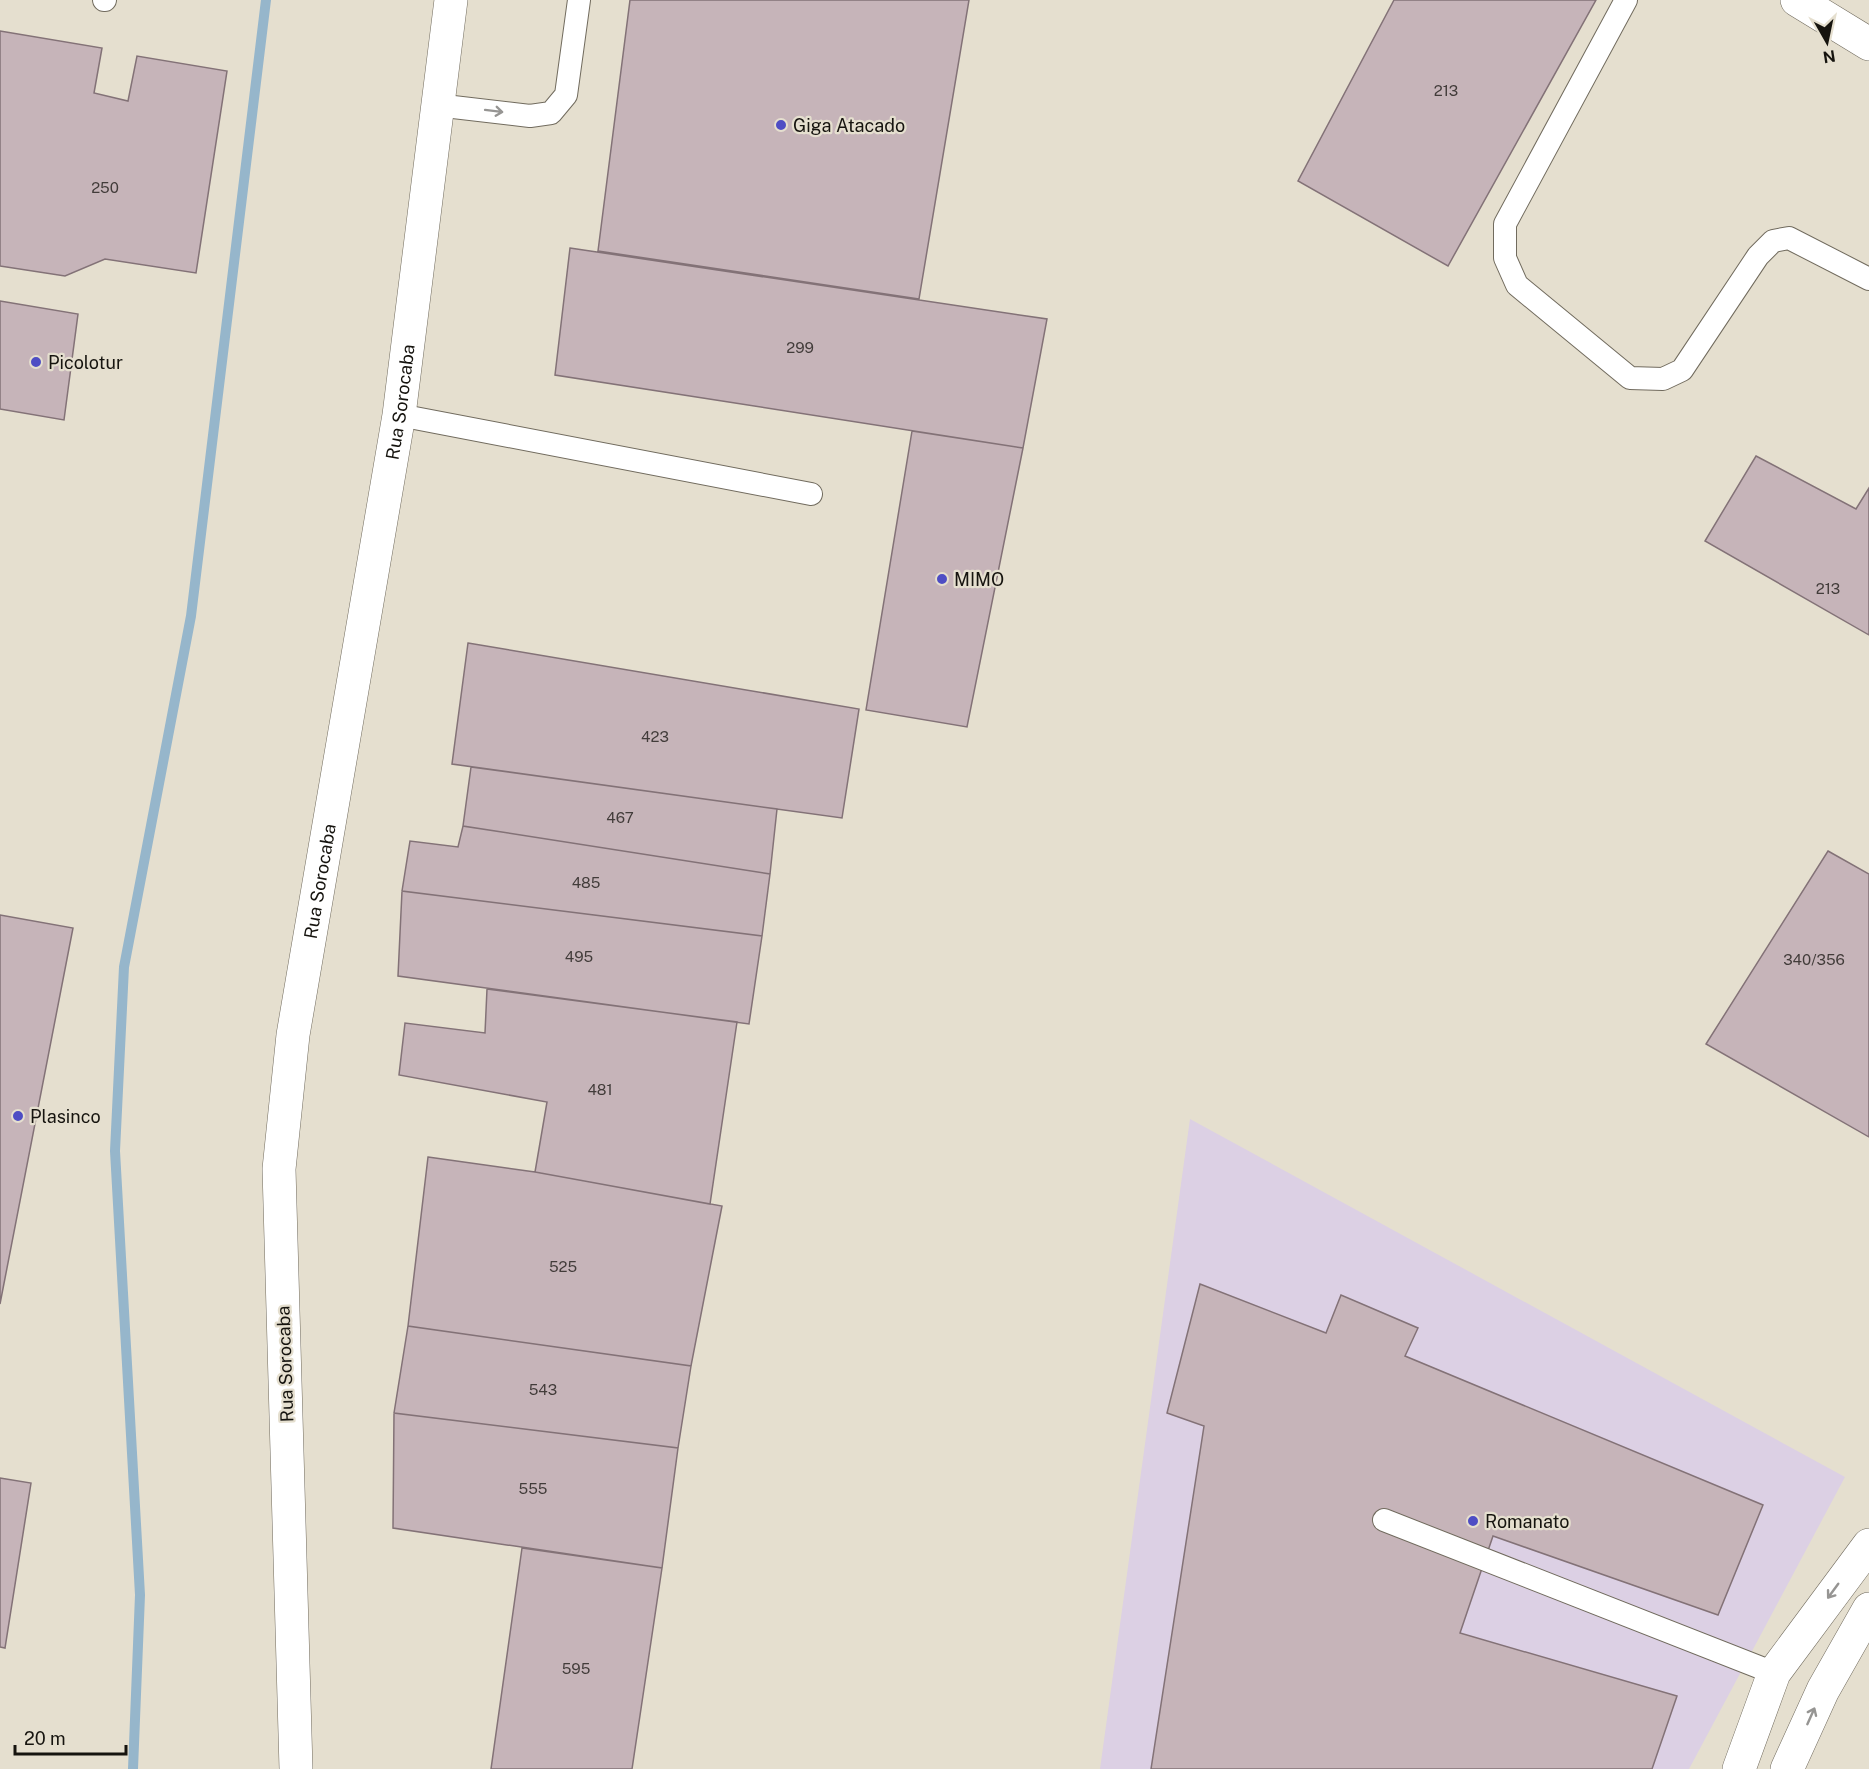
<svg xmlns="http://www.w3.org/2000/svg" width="1869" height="1769" font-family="'Public Sans',sans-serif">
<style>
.industrial{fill:#dcd0e4}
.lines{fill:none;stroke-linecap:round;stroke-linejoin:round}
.stream{stroke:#96b6cb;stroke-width:10}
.building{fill:#c6b4b9;stroke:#837277;stroke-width:1.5}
.lane-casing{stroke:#716b5e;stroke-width:24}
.street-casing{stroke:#716b5e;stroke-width:34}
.secondary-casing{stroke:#716b5e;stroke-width:34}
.lane{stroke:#fff;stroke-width:22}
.street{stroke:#fff;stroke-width:33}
.secondary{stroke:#fff;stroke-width:33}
.oneway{stroke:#969593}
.poi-dot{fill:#4e4dc4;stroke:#e5dfcf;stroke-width:2}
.labels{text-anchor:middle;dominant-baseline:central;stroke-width:4.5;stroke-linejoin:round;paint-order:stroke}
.number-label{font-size:15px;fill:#423c3a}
.poi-label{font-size:18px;fill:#16140f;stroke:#e5dfcf;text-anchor:start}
.street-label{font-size:18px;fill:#16140f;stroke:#e5dfcf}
</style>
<rect width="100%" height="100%" fill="#e5dfcf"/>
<!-- industrial -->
<path class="industrial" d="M 1190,1119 L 1845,1477 L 1689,1769 L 1100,1769 Z"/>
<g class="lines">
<!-- stream -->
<path class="stream" d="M 133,1769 L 140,1595 L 115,1151 L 124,967 L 191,616 L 266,0"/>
</g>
<!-- building -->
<path class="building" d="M 630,0 L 969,0 L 919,299 L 598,251 Z
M 1394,0 L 1596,0 L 1448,266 L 1298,181 Z
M 0,31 L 102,48 L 94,93 L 128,101 L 137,56 L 227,71 L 196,273 L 105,259 L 65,276 L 0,266 Z
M 570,248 L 1047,319 L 1023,448 L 555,375 Z
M 0,301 L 78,314 L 64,420 L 0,409 Z
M 912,431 L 1023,448 L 967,727 L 866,710 Z
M 1756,456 L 1856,509 L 1869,488 L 1869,635 L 1705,541 Z
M 468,643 L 859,709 L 842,818 L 452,764 Z
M 471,767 L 777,809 L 770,874 L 463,826 Z
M 463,826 L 770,874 L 762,936 L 402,891 L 410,841 L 458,847 Z
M 1828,851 L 1869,874 L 1869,1137 L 1706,1044 Z
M 402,891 L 762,936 L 749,1024 L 398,976 Z
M 0,915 L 73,928 L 0,1304 Z
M 487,989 L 737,1022 L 710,1204 L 535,1172 L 547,1102 L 399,1075 L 405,1023 L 485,1033 Z
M 428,1157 L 535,1172 L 722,1206 L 691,1366 L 408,1326 Z
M 1200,1284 L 1326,1333 L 1341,1295 L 1418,1328 L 1405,1356 L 1763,1505 L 1718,1615 L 1493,1536 L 1460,1633 L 1677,1696 L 1652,1769 L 1151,1769 L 1204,1426 L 1167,1413 Z
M 408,1326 L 691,1366 L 678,1448 L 394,1413 Z
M 394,1413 L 678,1448 L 662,1568 L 393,1528 Z
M 0,1478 L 31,1483 L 5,1648 L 0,1647 Z
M 522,1548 L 662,1568 L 632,1769 L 491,1769 Z"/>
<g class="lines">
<defs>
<path id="lane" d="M 104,0 L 105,0
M 1626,0 L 1505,224 L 1505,258 L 1517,285 L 1630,378 L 1663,379 L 1682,370 L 1758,256 L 1773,241 L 1789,238 L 1869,279
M 436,105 L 530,116 L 551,113 L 566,95 L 579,0
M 399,415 L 811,494
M 1384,1520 L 1774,1673"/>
<path id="street" d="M 1797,0 L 1869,44
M 1739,1769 L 1774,1673 L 1869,1545
M 1787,1769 L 1823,1690 L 1869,1609"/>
<g id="secondary">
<path id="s1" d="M 296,1769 L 279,1169 L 293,1035 L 399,415 L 451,0"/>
</g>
</defs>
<!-- lane casing -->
<use href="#lane" class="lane-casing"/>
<!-- street casing -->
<use href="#street" class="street-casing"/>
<!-- secondary casing -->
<use href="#secondary" class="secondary-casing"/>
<!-- lane -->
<use href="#lane" class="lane"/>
<!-- street -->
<use href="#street" class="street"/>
<!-- secondary -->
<use href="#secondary" class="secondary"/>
</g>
<!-- one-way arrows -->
<defs><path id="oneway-shaft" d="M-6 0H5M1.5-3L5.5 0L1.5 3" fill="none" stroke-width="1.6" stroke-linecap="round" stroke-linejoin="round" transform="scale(1.5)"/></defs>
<g class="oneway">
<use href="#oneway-shaft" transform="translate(494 111) rotate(7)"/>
<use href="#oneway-shaft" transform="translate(1833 1591) rotate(126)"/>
<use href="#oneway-shaft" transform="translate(1811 1716) rotate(-66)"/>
</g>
<!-- markers -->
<g class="poi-dot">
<circle cx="781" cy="125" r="6"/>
<circle cx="36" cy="362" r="6"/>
<circle cx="942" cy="579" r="6"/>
<circle cx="18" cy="1116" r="6"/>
<circle cx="1473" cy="1521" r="6"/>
</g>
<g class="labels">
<!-- number labels -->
<g class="number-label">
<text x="1446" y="90">213</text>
<text x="105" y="187">250</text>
<text x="800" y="347">299</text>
<text x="1828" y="588">213</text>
<text x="655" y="736">423</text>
<text x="620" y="817">467</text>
<text x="586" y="882">485</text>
<text x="579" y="956">495</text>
<text x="1814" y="959">340/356</text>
<text x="600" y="1089">481</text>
<text x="563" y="1266">525</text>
<text x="543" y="1389">543</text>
<text x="533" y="1488">555</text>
<text x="576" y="1668">595</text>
</g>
<!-- poi labels -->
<g class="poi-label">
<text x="793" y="125">Giga Atacado</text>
<text x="48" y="362">Picolotur</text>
<text x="954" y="579">MIMO</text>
<text x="30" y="1116">Plasinco</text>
<text x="1485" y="1521">Romanato</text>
</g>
<!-- street labels -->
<g class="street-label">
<text stroke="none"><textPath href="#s1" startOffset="1377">Rua Sorocaba</textPath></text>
<text stroke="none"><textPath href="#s1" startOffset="891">Rua Sorocaba</textPath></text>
<text transform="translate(285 1364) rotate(-92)">Rua Sorocaba</text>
</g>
</g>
<!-- north arrow -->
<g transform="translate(1827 42) rotate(171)" stroke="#e5dfcf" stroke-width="4.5" paint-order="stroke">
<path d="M0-4.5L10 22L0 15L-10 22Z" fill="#16140f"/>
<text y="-9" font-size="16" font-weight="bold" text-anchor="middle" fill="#16140f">N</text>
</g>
<!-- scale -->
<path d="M15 1745v9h111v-9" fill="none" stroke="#16140f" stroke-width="3"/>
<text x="24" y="1745" font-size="18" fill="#16140f" stroke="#e5dfcf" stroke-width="4.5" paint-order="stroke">20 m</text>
</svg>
